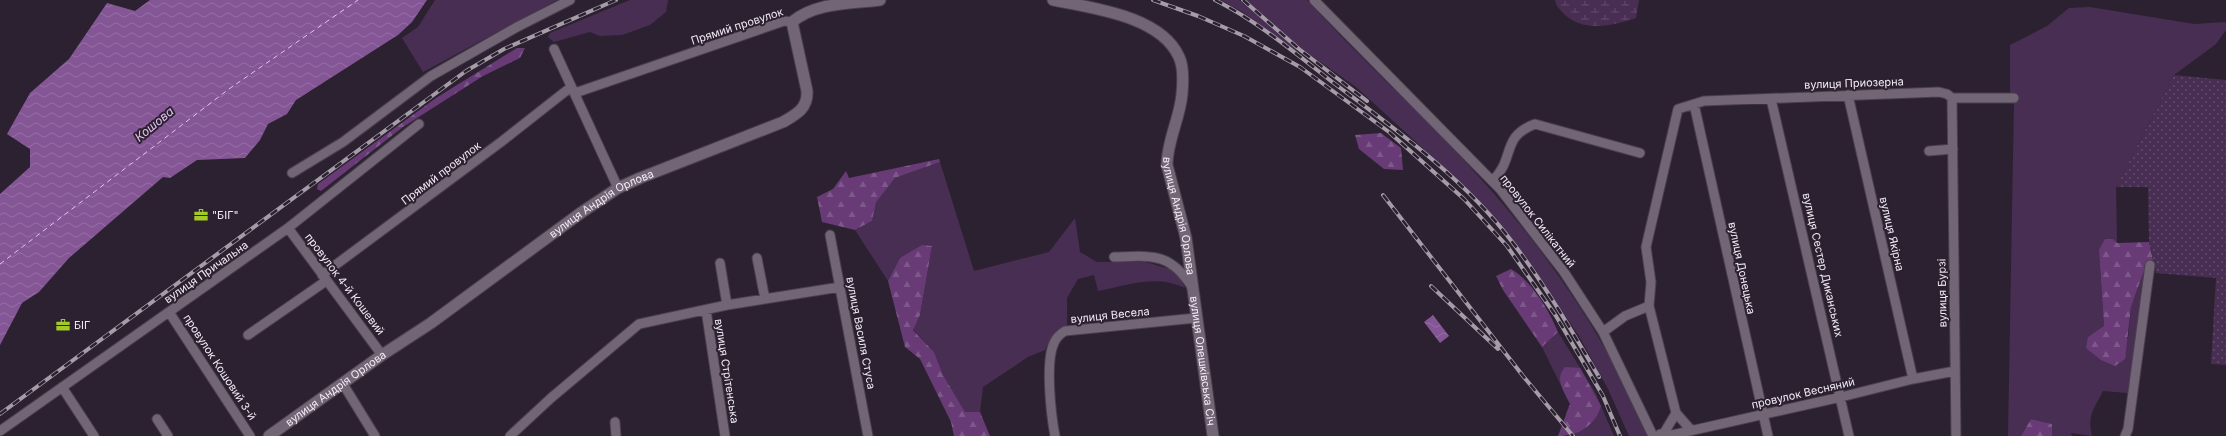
<svg xmlns="http://www.w3.org/2000/svg" width="2226" height="436" font-family="Inter,sans-serif">
<style>
.grass{fill:#492e53}
.forest{fill:url(#forest-firs)}
.wetland{fill:url(#wetland-marsh)}
.park{fill:url(#park-dots)}
.water{fill:url(#water-waves)}
.lines{fill:none;stroke-linecap:round;stroke-linejoin:round}
.ferry{stroke:#e7c0f5;stroke-width:1;stroke-dasharray:5 4;stroke-linecap:butt}
.minor-casing{stroke:#49404c;stroke-width:11}
.tertiary-casing{stroke:#49404c;stroke-width:13}
.minor{stroke:#726576;stroke-width:9}
.tertiary{stroke:#726576;stroke-width:11}
.rail-casing{stroke:#a59ca8;stroke-width:4}
.rail{stroke:#2c2130;stroke-width:2.5;stroke-dasharray:8;stroke-linecap:butt}
.labels{text-anchor:middle;dominant-baseline:central;stroke-width:4;stroke-linejoin:round;paint-order:stroke}
.street-label{font-size:11px;fill:#f1eaf4;stroke:#2c2130}
.poi-label{font-size:11px;fill:#f1eaf4;stroke:#2c2130;text-anchor:start}
.water-label{font-size:12px;font-style:italic;fill:#e7c0f5;stroke:#2c2130}
</style>
<defs>
<pattern id="forest-firs" width="22" height="20" patternUnits="userSpaceOnUse"><rect width="22" height="20" fill="#683b77"/><path d="M5 1l3.5 6h-7zM16 11l3.5 6h-7z" fill="#7e588b"/></pattern>
<pattern id="wetland-marsh" width="20" height="14" patternUnits="userSpaceOnUse"><rect width="20" height="14" fill="#492e53"/><path d="M1 5h8M5 5V1M11 12h8M15 12V8" fill="none" stroke="#644c6c"/></pattern>
<pattern id="park-dots" width="8" height="8" patternUnits="userSpaceOnUse"><rect width="8" height="8" fill="#492e53"/><path d="M2 2h.1M6 6h.1" fill="none" stroke="#644c6c" stroke-width="1.8" stroke-linecap="round"/></pattern>
<pattern id="water-waves" width="16" height="10" patternUnits="userSpaceOnUse"><rect width="16" height="10" fill="#845695"/><path d="M0 5q4-4 8 0t8 0" fill="none" stroke="#966ea4"/></pattern>
</defs>
<rect width="100%" height="100%" fill="#2c2130"/>
<!-- grass -->
<path class="grass" d="M 435,0 L 557,0 L 423,72 L 402,38 L 418,27 Z
M 630,0 L 668,0 L 666,12 L 650,25 L 622,35 L 600,36 L 590,32 L 554,42 L 548,37 L 550,33 Z
M 1221,0 L 1239,0 L 1298,48 L 1296,51 L 1244,13 Z
M 1245,0 L 1307,0 C 1356,54 1410,103 1460,156 C 1536,237 1606,332 1647,436 L 1629,436 L 1608,389 L 1579,336 L 1512,239 L 1464,186 L 1356,87 L 1299,47 Z
M 2090,7 L 2194,24 L 2226,22 L 2226,30 L 2216,44 L 2174,75 L 2116,187 L 2117,243 L 2099,250 L 2104,327 L 2088,337 L 2128,339 L 2131,307 L 2146,265 L 2128,393 L 2103,391 C 2094,409 2087,415 2092,436 L 2071,433 L 2072,436 L 2052,436 L 2052,424 L 2031,419 L 2021,436 L 2008,436 L 2014,101 L 2019,101 L 2019,95 L 2010,95 L 2010,45 L 2047,26 L 2069,8 Z
M 940,162 L 974,271 L 1049,252 L 1075,218 L 1080,252 L 1097,262 L 1146,262 L 1176,271 L 1185,288 C 1156,274 1128,285 1098,291 L 1094,275 L 1078,279 L 1067,298 L 1067,325 C 1056,332 1050,338 1045,350 L 1028,357 L 983,387 L 980,412 L 965,412 L 943,375 L 934,352 L 913,329 L 920,315 L 932,246 L 900,258 L 888,281 L 855,230 L 872,221 L 875,202 L 895,178 Z
M 1558,332 L 1595,392 L 1614,436 L 1567,436 L 1576,433 L 1566,413 L 1570,404 L 1542,347 Z"/>
<!-- forest -->
<path class="forest" d="M 517,48 L 525,48 L 520,58 L 483,76 L 403,127 L 321,191 L 317,189 L 318,184 L 436,98 Z
M 1381,133 L 1401,148 L 1403,170 L 1384,169 L 1359,149 L 1355,135 Z
M 939,159 L 940,162 L 895,178 L 876,202 L 872,221 L 855,230 L 822,222 L 817,197 L 833,189 L 846,171 L 849,178 Z
M 2105,239 L 2113,239 L 2117,243 L 2149,242 L 2153,260 L 2146,265 L 2131,307 L 2125,359 L 2115,366 L 2101,360 L 2086,348 L 2088,337 L 2104,326 L 2099,250 Z
M 922,245 L 932,246 L 920,315 L 913,330 L 934,352 L 943,375 L 965,412 L 980,412 L 990,436 L 954,436 L 951,422 L 920,359 L 905,347 L 888,281 L 900,258 Z
M 1511,269 C 1532,281 1549,310 1558,332 L 1542,347 L 1503,290 L 1496,276 Z
M 1565,367 L 1580,368 L 1601,406 C 1595,426 1578,436 1558,436 L 1570,404 C 1564,391 1554,379 1565,367 Z
M 2031,419 L 2052,424 L 2052,436 L 2021,436 Z"/>
<!-- wetland -->
<path class="wetland" d="M 1555,0 L 1639,0 L 1636,18 C 1613,26 1582,33 1563,13 C 1559,8 1556,6 1555,0 Z"/>
<!-- park -->
<path class="park" d="M 2174,75 L 2226,80 L 2226,365 L 2211,364 L 2216,278 L 2156,273 L 2149,242 L 2148,187 L 2116,187 Z"/>
<!-- water -->
<path class="water" d="M 150,0 L 427,0 L 412,22 L 398,35 L 296,100 L 287,114 L 268,124 L 260,140 L 245,158 L 197,160 L 170,178 L 163,177 L 69,258 L 39,292 L 22,303 L 0,345 L 0,194 L 30,167 L 30,149 L 7,134 L 30,93 L 69,59 L 107,3 L 135,11 Z
M 1433,315 L 1449,336 L 1440,343 L 1424,322 Z"/>
<g class="lines">
<!-- ferry -->
<path class="ferry" d="M 0,264 L 229,89 L 358,0"/>
<defs>
<path id="minor" d="M 1314,0 L 1500,189 L 1564,272 L 1603,332 L 1653,436
M 554,49 L 618,188
M 575,93 L 784,21 L 792,22
M 1848,95 L 1913,379
M 1952,98 L 1956,436
M 1771,99 L 1849,436
M 1694,104 L 1768,436
M 1929,151 L 1953,149
M 292,173 L 343,142 L 431,76 L 517,27 L 570,0
M 1492,181 C 1516,159 1500,137 1535,124 L 1640,153
M 288,228 L 382,355
M 830,235 L 868,436
M 1114,257 C 1152,256 1170,252 1192,287
M 757,258 L 765,299
M 720,263 L 727,305
M 322,275 L 501,142 L 571,87
M 706,310 L 725,436
M 169,312 L 250,436
M 1603,332 L 1625,316 L 1649,306
M 248,335 L 326,281
M 343,384 L 375,436
M 62,387 L 94,436
M 1676,413 L 1691,430
M 157,419 L 168,436
M 615,422 L 616,436
M 0,431 L 288,228 L 419,124
M 1664,433 L 1676,413 L 1649,306 L 1651,282 L 1646,247 L 1678,109 L 1704,101 L 1939,92 L 1947,94 L 1952,98 L 2014,98
M 1660,434 L 1664,433 L 1672,435 L 1841,397 L 1913,379 L 1955,371
M 510,436 L 551,398 L 639,324 L 727,305 L 840,287
M 1055,436 C 1051,415 1045,361 1054,343 C 1056,338 1060,334 1065,331 L 1196,318
M 2125,436 L 2128,429 L 2150,265"/>
<g id="tertiary">
<path id="s1" d="M 1053,0 C 1092,8 1161,16 1179,57 C 1184,67 1183,83 1182,94 C 1180,118 1167,141 1167,165 L 1186,238 L 1213,436"/>
<path id="s2" d="M 269,436 L 382,355 L 431,323 L 582,212 L 618,188 L 640,178 L 783,122 C 797,114 808,108 807,91 L 792,22 C 816,2 850,4 880,0"/>
</g>
</defs>
<!-- minor casing -->
<use href="#minor" class="minor-casing"/>
<!-- tertiary casing -->
<use href="#tertiary" class="tertiary-casing"/>
<!-- minor -->
<use href="#minor" class="minor"/>
<!-- tertiary -->
<use href="#tertiary" class="tertiary"/>
<defs>
<path id="rail" d="M 1153,0 L 1198,16 L 1244,36 L 1300,67 L 1389,132 L 1464,199 L 1507,246 L 1556,316 L 1603,396 L 1620,436
M 1215,0 C 1257,21 1294,52 1331,81 C 1395,129 1464,178 1513,243 C 1545,285 1572,331 1599,377
M 1243,0 L 1299,49 L 1367,101
M 1383,195 L 1523,376 L 1573,436
M 1431,286 L 1498,349
M 0,414 L 466,71 L 504,49 L 616,0"/>
</defs>
<!-- rail casing -->
<use href="#rail" class="rail-casing"/>
<!-- rail -->
<use href="#rail" class="rail"/>
</g>
<!-- icons -->
<defs>
<symbol id="office-bare" viewBox="-9 -9 18 18"><path d="M-6-3h4V-5.5h4V-3h4V5H-6ZM-1-4.5V-3h2v-1.5ZM-6 0V1H6V0Z" fill="#a3c927" stroke="#2c2130" stroke-width="2.5" paint-order="stroke"/></symbol>
</defs>
<g fill-rule="evenodd">
<use href="#office-bare" x="191" y="205" width="20" height="20"/>
<use href="#office-bare" x="53" y="315" width="20" height="20"/>
</g>
<g class="labels">
<!-- street labels -->
<g class="street-label">
<text transform="translate(737 26) rotate(-18)">Прямий провулок</text>
<text transform="translate(1854 83) rotate(-2)">вулиця Приозерна</text>
<text transform="translate(441 173) rotate(-37)">Прямий провулок</text>
<text stroke="none"><textPath href="#s2" startOffset="406">вулиця Андрія Орлова</textPath></text>
<text stroke="none"><textPath href="#s1" startOffset="306">вулиця Андрія Орлова</textPath></text>
<text transform="translate(1538 221) rotate(52)">провулок Силікатний</text>
<text transform="translate(1892 234) rotate(77)">вулиця Якірна</text>
<text transform="translate(1823 265) rotate(77)">вулиця Сестер Диканських</text>
<text transform="translate(1742 268) rotate(78)">вулиця Донецька</text>
<text transform="translate(206 272) rotate(-35)">вулиця Причальна</text>
<text transform="translate(345 284) rotate(53)">провулок 4-й Кошевий</text>
<text transform="translate(1942 293) rotate(-91)">вулиця Бурзі</text>
<text transform="translate(1110 315) rotate(-6)">вулиця Весела</text>
<text transform="translate(861 333) rotate(79)">вулиця Василя Стуса</text>
<text stroke="none"><textPath href="#s1" startOffset="453">вулиця Олешківська Січ</textPath></text>
<text transform="translate(220 367) rotate(57)">провулок Кошовий 3-й</text>
<text transform="translate(727 371) rotate(81)">вулиця Стрітенська</text>
<text stroke="none"><textPath href="#s2" startOffset="82">вулиця Андрія Орлова</textPath></text>
<text transform="translate(1803 393) rotate(-13)">провулок Весняний</text>
</g>
<!-- poi labels -->
<g class="poi-label">
<text x="212" y="215">"БІГ"</text>
<text x="74" y="325">БІГ</text>
</g>
<!-- water labels -->
<g class="water-label">
<text transform="translate(154 124) rotate(-40)">Кошова</text>
</g>
</g>
</svg>
